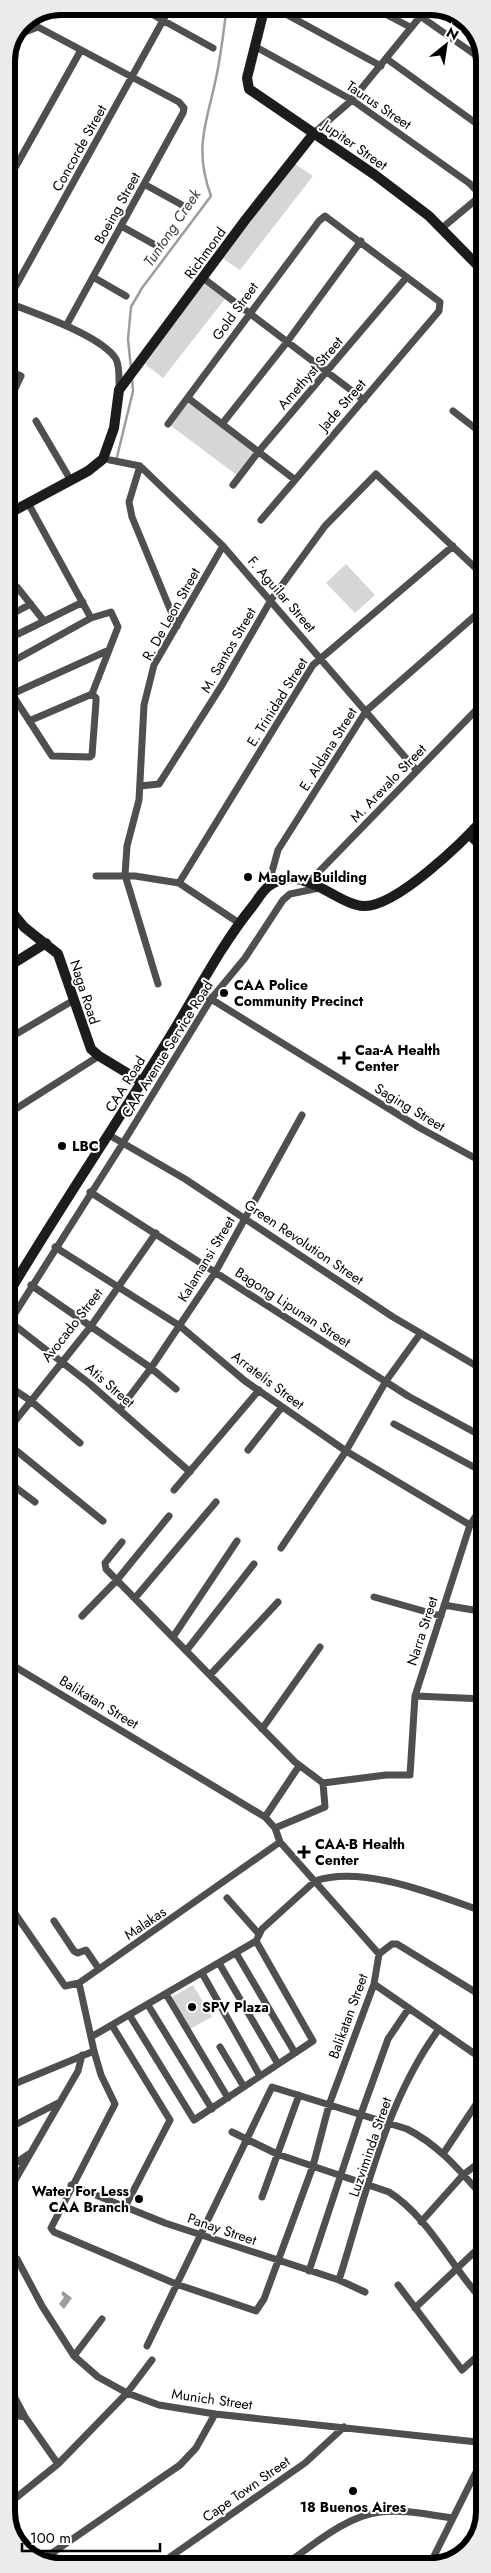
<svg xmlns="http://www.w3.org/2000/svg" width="491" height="2573" font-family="Jost,sans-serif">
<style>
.green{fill:#d6d6d6}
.water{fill:#9d9d9d}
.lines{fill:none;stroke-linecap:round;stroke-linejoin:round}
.stream{stroke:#9d9d9d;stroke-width:2.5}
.street{stroke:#4f4f4f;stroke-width:7}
.secondary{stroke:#1c1c1c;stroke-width:10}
.poi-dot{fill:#000;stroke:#fff;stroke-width:2}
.labels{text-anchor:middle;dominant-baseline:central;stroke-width:4;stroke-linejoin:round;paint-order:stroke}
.street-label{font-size:14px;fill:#000;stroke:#fff}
.poi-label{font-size:14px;font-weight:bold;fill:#000;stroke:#fff;text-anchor:start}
.water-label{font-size:15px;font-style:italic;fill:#3e3e3e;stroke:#fff}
.rim{fill:none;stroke:#000;stroke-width:6}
</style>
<rect width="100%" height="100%" fill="#fff"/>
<!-- green -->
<path class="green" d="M 295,164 L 313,176 L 240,270 L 222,258 Z
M 204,283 L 225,299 L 163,378 L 145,364 Z
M 188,401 L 256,452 L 238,476 L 170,425 Z
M 346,564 L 375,595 L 355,613 L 326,583 Z
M 193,1985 L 212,2017 L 190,2029 L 172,1997 Z"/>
<!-- water -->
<path class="water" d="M 63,2291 L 72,2298 L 64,2309 L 59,2304 L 64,2297 L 61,2294 Z"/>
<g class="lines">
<!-- stream -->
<path class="stream" d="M 131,368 L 128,339 L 131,307 L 142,288 L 211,196 C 192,144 209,119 218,68 C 222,47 224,27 227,6
M 117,457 L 133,391 L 132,378"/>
<!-- street -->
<path class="street" d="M 137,6 L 213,48
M 271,6 L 381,66
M 372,7 L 410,27
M 420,16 L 484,61
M 14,44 L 25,32 L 38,27 L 179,102 L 184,108 L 183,113 L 66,326
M 256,47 L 352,100 L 469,183 L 481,195
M 473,52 L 480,46
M 387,59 L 484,129
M 314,133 L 352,100 L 428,7
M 6,184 L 81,50
M 144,184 L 182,205
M 121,226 L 157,246
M 442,228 L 484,193
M 93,277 L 126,296
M 203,278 L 364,400
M 6,302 C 34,313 101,335 116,359 C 120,367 119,380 119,390
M 7,302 L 171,6
M 6,369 L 21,376 L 10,399 L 6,402
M 188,398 L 294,479
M 453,411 L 484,435
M 36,421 L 70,479
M 168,424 L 319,221 L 325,216 L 440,302 L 439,311 L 261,520
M 222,424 L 287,342 L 361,241
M 110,460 L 140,466 L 223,546 L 417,771
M 140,466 L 129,502 L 132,517 L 177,626
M 233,485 L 259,451 L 406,278
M 28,503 L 91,618
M 6,593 L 17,587 L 44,621
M 6,617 L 31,604
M 6,640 L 83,602
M 6,665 L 91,618 L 111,612 L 118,627 L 92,694 L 29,721
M 6,685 L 52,756 L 90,757 L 92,755 L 96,702 L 96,698 L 92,694
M 12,694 L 109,650
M 140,786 L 159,784 L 222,685 L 271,600 L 325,526 L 376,474 L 484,576
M 96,876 L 135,876 L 179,883 L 239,923
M 309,882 L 484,702
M 179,883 L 313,665 L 453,546
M 268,886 L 278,850 L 366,711 L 484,608
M 158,984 L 125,875 L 127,846 L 139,800 L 144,705 L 154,665 L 223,546
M 198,991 L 420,1128 L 484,1163
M 6,1040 L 74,1000
M 6,1115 L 99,1056
M 109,1135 L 185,1179 L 393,1317 L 485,1371
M 90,1192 L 408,1396 L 485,1438
M 55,1247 L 180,1326 L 245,1381 L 346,1451 L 470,1525
M 31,1285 L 151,1368 L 176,1389
M 9,1321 L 90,1384 L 190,1472
M 7,1326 L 123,1143 L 211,999 L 245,958 L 283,900 L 290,894 L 319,888
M 7,1385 L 31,1401 L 80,1443
M 120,1409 L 151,1368 L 216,1271 L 302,1115
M 394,1424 L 485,1473
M 7,1431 L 91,1326 L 156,1233
M 7,1443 L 103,1521
M 248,1450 L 282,1407
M 7,1481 L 35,1502
M 174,1490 L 259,1390
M 7,1524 L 9,1526
M 122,1542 L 105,1563 L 106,1569 L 295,1762 L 323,1783 L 325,1807 L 275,1828
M 281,1548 L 346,1451 L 386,1381 L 420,1334
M 374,1597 L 441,1616
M 135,1598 L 216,1502
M 444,1605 L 485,1612
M 82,1616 L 117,1580 L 169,1516
M 173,1637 L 237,1541
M 186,1651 L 254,1564
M 7,1662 L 265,1817 L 275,1828 L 280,1842 L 379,1954 L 374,1984 L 329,2105 L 313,2166 L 264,2299 L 256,2311 L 176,2284 L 54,2232 L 51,2228 L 115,2104 L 101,2075 L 94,2051 L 79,1983 L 280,1842
M 210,1675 L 278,1602
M 415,1696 L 485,1699
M 262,1729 L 320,1647
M 323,1783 L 386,1775 L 410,1775 L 415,1696 L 470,1525 L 485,1502
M 265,1817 L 299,1766
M 227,1898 L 258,1933
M 7,1902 L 65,1986 L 79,1983
M 54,1921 L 74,1951 L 78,1953 L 86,1950 L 99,1969
M 236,1953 L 295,2053
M 379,1954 L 392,1944 L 397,1944 L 485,1998
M 219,1963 L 278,2064
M 202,1973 L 260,2076
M 374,1984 L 485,2061
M 166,1994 L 228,2098
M 148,2005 L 212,2109
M 130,2016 L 194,2120 L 313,2041 L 256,1941 L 262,1929 L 315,1881 C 363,1864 438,1896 485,1912
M 113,2027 L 170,2120 L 125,2207
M 481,2031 L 485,2026
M 91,2037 L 256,1941
M 220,2047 L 244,2087
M 7,2087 L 94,2051
M 7,2129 L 60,2102
M 232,2132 L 277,2154 L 389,2192 C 430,2218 452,2269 485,2303
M 443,2154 L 485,2091
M 7,2169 L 29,2154
M 71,2185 L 165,2223 L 339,2280 L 365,2292
M 7,2194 L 78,2071 L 82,2055
M 262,2197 L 299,2095
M 421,2222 L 463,2175 L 485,2158
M 7,2251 L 17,2259 L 42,2306 L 74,2356 L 98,2377 L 127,2393 L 159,2405 L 215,2414 L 477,2442 L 483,2448 L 482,2460 L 429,2566
M 309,2271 L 361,2114 L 388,2039 L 409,2008
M 339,2280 C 366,2195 385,2102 439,2029
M 398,2285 L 462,2370 L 485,2349
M 415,2308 L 485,2242
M 147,2346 L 272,2087 L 407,2129 C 439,2145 461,2172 485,2199
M 74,2356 L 102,2319
M 7,2383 L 25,2417 L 58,2464
M 7,2414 L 25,2417
M 7,2505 L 58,2464 L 127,2393 L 152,2360
M 42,2560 L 180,2465 L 196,2448 L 215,2414
M 157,2566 L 305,2463 L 344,2427
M 283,2566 C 311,2547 345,2516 380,2512 C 404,2509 429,2515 453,2518"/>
<!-- secondary -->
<path class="secondary" d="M 265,6 L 247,78 L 249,89 L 375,175 L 429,216 L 484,272
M 6,515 L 88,471 L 103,459 L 114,428 L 119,390 L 246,219 L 314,133
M 470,835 L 484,849
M 6,905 L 24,927 L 58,954 L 91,1049 L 99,1056 L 142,1082
M 6,968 L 46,943
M 7,1296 C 61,1205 122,1116 177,1025 C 201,985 223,943 252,907 C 257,901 262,891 269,886 C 303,862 336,905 364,906 C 396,907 463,842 484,818"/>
</g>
<!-- markers -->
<g class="poi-dot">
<circle cx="248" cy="877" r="5"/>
<circle cx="224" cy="993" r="5"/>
<path d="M341.5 1050.5h5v5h5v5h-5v5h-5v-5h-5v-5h5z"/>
<circle cx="62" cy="1146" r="5"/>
<path d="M301.5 1844.5h5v5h5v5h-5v5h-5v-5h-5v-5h5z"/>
<circle cx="192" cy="2007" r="5"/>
<circle cx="139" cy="2199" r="5"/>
<circle cx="353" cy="2491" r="5"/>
</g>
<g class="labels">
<!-- street labels -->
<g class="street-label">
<text transform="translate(379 105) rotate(34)">Taurus Street</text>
<text transform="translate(355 145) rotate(35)">Jupiter Street</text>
<text transform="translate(79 148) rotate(-61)">Concorde Street</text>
<text transform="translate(117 208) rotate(-61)">Boeing Street</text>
<text transform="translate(205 253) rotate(-54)">Richmond</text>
<text transform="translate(235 311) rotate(-54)">Gold Street</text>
<text transform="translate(310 373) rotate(-49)">Amethyst Street</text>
<text transform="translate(342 405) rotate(-49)">Jade Street</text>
<text transform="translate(282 594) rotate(49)">F. Aguilar Street</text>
<text transform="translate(171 614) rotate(-61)">R. De Leon Street</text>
<text transform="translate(228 650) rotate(-60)">M. Santos Street</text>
<text transform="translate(277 702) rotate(-58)">E. Trinidad Street</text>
<text transform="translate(328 749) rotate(-58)">E. Aldana Street</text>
<text transform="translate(388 783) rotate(-46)">M. Arevalo Street</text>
<text transform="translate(85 992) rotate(72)">Naga Road</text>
<text transform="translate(167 1049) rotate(-58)">CAA Avenue Service Road</text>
<text transform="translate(125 1084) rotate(-58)">CAA Road</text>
<text transform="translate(410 1107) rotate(31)">Saging Street</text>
<text transform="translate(304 1242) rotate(34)">Green Revolution Street</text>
<text transform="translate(206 1259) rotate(-59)">Kalamansi Street</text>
<text transform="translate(293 1307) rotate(33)">Bagong Lipunan Street</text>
<text transform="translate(72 1325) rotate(-52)">Avocado Street</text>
<text transform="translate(268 1380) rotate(37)">Arratelis Street</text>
<text transform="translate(110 1385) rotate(41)">Atis Street</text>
<text transform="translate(422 1631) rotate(-72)">Narra Street</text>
<text transform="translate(99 1702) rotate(31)">Balikatan Street</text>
<text transform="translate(145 1923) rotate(-34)">Malakas</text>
<text transform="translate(348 2016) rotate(-70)">Balikatan Street</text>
<text transform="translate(370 2147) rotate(-71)">Luzviminda Street</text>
<text transform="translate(222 2229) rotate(19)">Panay Street</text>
<text transform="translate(212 2399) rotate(8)">Munich Street</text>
<text transform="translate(246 2489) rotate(-35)">Cape Town Street</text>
</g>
<!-- poi labels -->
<g class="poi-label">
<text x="258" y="877">Maglaw Building</text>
<text x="234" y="985">CAA Police<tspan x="234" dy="16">Community Precinct</tspan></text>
<text x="355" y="1050">Caa-A Health<tspan x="355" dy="16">Center</tspan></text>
<text x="72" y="1146">LBC</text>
<text x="315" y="1844">CAA-B Health<tspan x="315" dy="16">Center</tspan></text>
<text x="202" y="2007">SPV Plaza</text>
<text x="129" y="2191" text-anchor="end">Water For Less<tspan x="129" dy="16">CAA Branch</tspan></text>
<text x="353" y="2507" text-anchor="middle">18 Buenos Aires</text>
</g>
<!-- water labels -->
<g class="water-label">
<text transform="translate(172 228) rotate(-56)">Tuntong Creek</text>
</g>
</g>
<!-- crop -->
<path d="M0 0H491V2573H0ZM61 15H430A46 46 0 0 1 476 61V2512A46 46 0 0 1 430 2558H61A46 46 0 0 1 15 2512V61A46 46 0 0 1 61 15Z" fill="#ebebeb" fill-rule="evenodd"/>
<path class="rim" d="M61 15H430A46 46 0 0 1 476 61V2512A46 46 0 0 1 430 2558H61A46 46 0 0 1 15 2512V61A46 46 0 0 1 61 15Z"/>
<!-- north arrow -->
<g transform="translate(446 45) rotate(30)" stroke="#ffffff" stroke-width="4" paint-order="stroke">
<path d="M0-4L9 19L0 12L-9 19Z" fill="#000000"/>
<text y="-8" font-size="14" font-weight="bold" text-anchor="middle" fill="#000000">N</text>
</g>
<!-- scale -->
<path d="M22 2543v8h138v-8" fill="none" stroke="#000000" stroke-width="2.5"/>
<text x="30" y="2543" font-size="15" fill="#000000" stroke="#ffffff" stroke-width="4" paint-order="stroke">100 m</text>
</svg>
